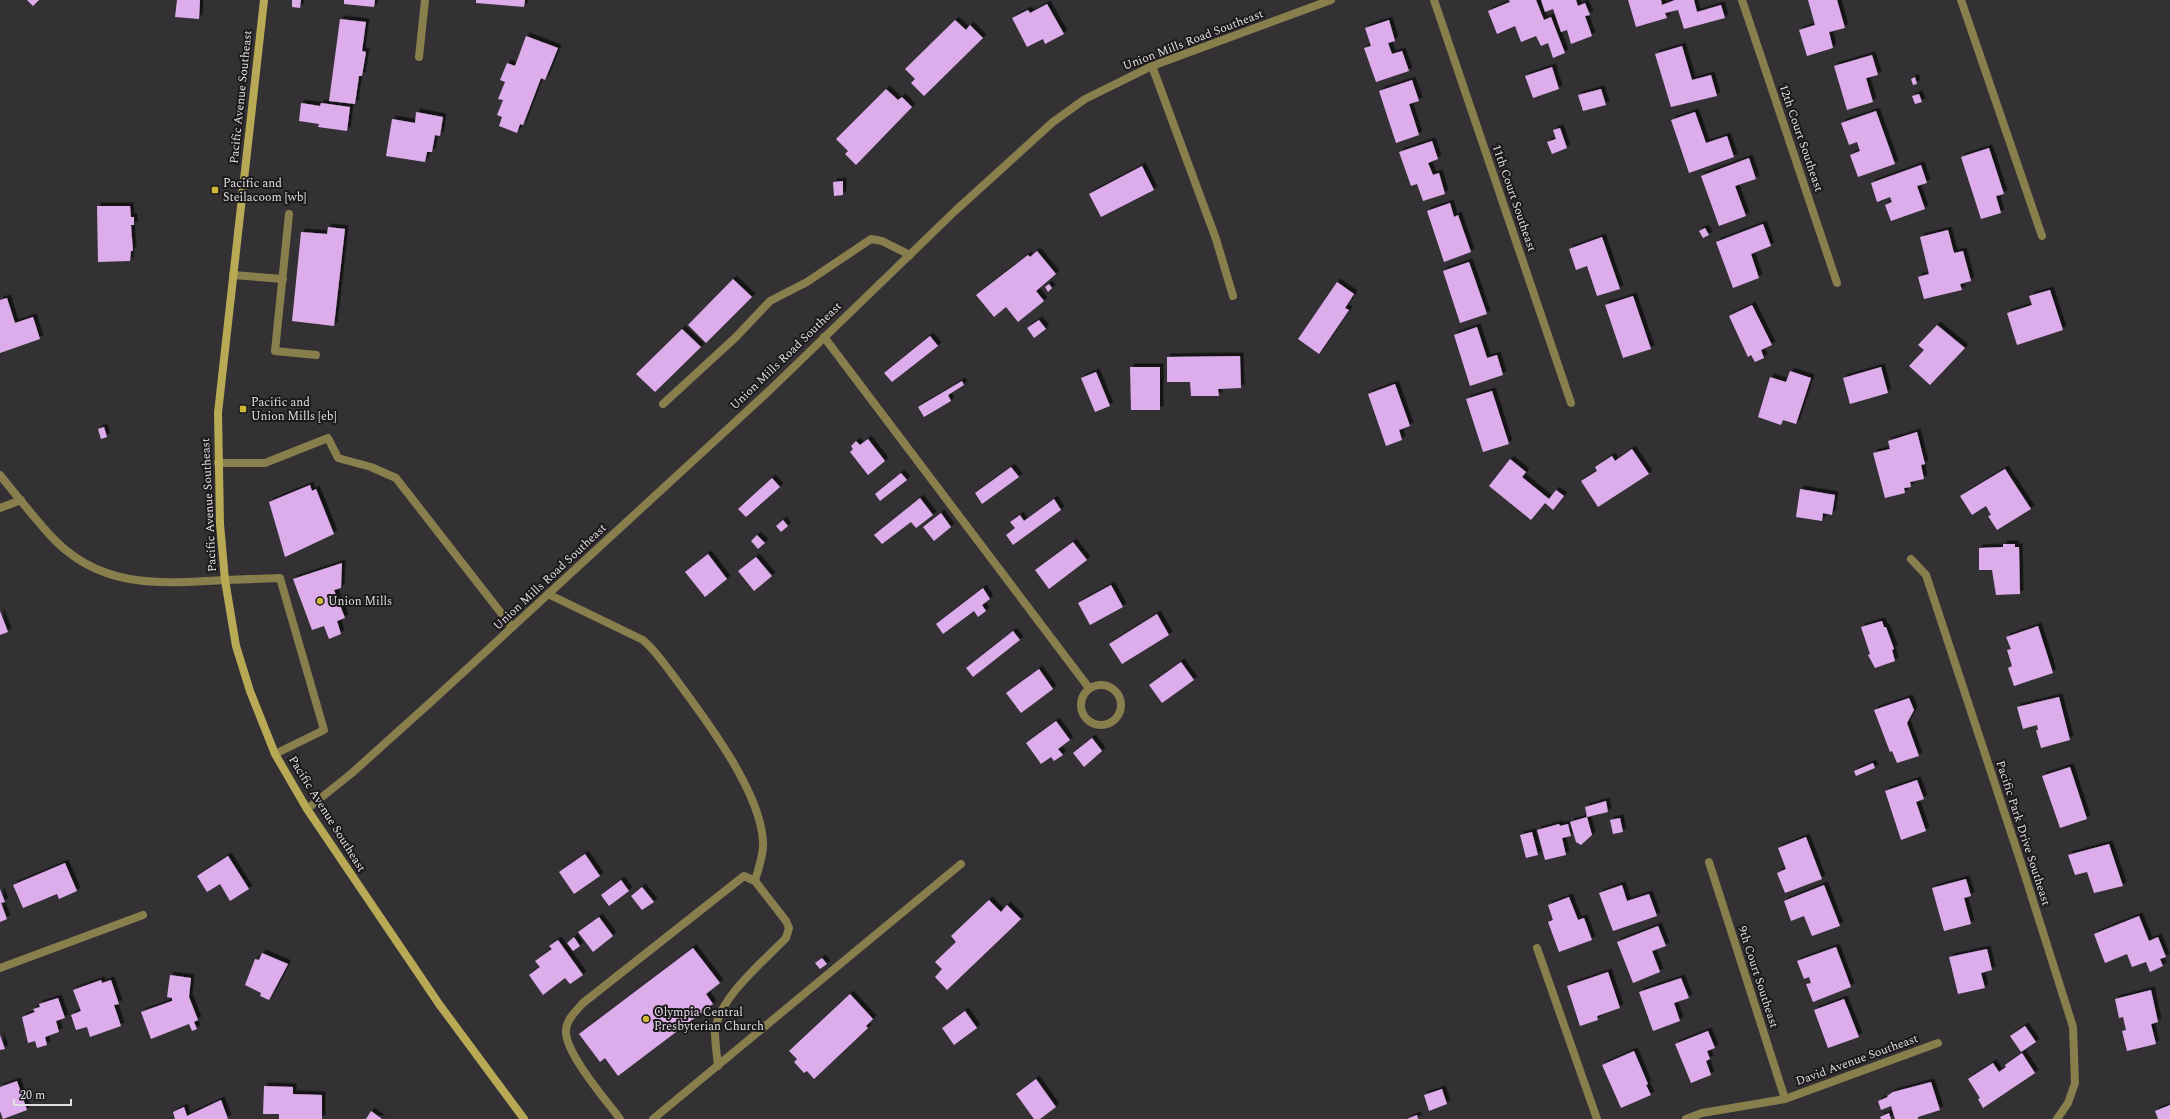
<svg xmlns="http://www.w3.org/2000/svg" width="2170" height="1119" font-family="Spectral,serif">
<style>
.building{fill:#dcadea;filter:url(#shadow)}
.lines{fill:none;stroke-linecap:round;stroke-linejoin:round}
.service{stroke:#887f4c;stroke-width:8}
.minor{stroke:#887f4c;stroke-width:8}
.tertiary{stroke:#887f4c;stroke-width:8}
.secondary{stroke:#b8a955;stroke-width:8}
.poi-dot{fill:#ceb837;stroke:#1b191b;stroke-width:1.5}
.labels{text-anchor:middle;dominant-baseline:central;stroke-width:4;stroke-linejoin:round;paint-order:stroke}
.street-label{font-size:12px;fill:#e1dfe2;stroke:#1b191b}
.poi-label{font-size:12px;fill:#e1dfe2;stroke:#1b191b;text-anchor:start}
</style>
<defs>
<filter id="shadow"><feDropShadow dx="3.5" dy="-3.5" stdDeviation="0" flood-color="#0009"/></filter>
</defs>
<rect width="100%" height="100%" fill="#343135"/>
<!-- building -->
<path class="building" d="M 27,0 L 39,0 L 33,6 Z
M 177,0 L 200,0 L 199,19 L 175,17 Z
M 292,0 L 301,0 L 300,8 L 292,7 Z
M 344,0 L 375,0 L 374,7 L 344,4 Z
M 476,0 L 525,0 L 524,7 L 476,3 Z
M 1509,0 L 1536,0 L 1544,20 L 1551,17 L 1565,53 L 1553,58 L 1548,43 L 1541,46 L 1536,36 L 1521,42 L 1515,26 L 1497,34 L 1488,11 L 1510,2 Z
M 1541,0 L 1576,0 L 1578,6 L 1585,3 L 1590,15 L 1585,16 L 1592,36 L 1571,44 L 1567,30 L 1561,32 L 1553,9 L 1545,12 Z
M 1628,0 L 1661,0 L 1662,5 L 1675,0 L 1694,0 L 1697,12 L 1721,5 L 1725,18 L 1684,29 L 1678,10 L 1665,13 L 1667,18 L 1636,27 Z
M 1808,0 L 1837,0 L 1845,28 L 1829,32 L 1833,48 L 1807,56 L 1799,30 L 1815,25 Z
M 1047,4 L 1064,34 L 1045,44 L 1043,39 L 1027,47 L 1012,18 L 1028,10 L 1030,13 Z
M 340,19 L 366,22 L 362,51 L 366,52 L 362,76 L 359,76 L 355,104 L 329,101 Z
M 955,20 L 966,30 L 970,25 L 983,38 L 924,96 L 911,83 L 915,79 L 905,69 Z
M 1389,20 L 1395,41 L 1388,43 L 1392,54 L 1402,51 L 1409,71 L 1376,82 L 1364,48 L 1371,46 L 1365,28 Z
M 526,36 L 558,48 L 545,80 L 541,78 L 523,125 L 520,124 L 517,133 L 499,126 L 502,117 L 497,115 L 503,100 L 498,99 L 505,82 L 500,80 L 507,63 L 515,66 Z
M 1682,46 L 1692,80 L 1711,75 L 1717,96 L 1671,107 L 1655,54 Z
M 1872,55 L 1878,75 L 1866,78 L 1873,102 L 1847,110 L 1834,66 Z
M 1552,67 L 1559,89 L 1533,98 L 1525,76 Z
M 1915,77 L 1917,84 L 1913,85 L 1911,79 Z
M 1412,80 L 1419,101 L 1409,104 L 1419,135 L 1396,143 L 1379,91 Z
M 886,89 L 898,100 L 902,97 L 912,107 L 856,165 L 845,154 L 848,151 L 836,139 Z
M 1601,89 L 1606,105 L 1583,111 L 1578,95 Z
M 1919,94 L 1922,102 L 1915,104 L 1912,96 Z
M 301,103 L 320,106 L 321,103 L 350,107 L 347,131 L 318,127 L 319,124 L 299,121 Z
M 1876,111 L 1895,164 L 1858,177 L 1850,155 L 1860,151 L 1857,142 L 1849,145 L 1841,123 Z
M 416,112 L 443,117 L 440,136 L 435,135 L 432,152 L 427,152 L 425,162 L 386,156 L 392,119 L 415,123 Z
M 1695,112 L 1706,143 L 1727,136 L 1734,157 L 1689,173 L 1671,120 Z
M 1560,128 L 1567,148 L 1552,154 L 1547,142 L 1556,139 L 1553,130 Z
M 1432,141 L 1438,159 L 1428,163 L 1433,175 L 1439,173 L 1445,194 L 1423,201 L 1417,184 L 1411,186 L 1399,152 Z
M 1989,148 L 2004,194 L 1996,196 L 2001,213 L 1981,219 L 1961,157 Z
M 1749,158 L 1756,179 L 1735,186 L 1746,216 L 1719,226 L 1701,176 Z
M 1921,165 L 1927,183 L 1917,186 L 1925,209 L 1891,221 L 1885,205 L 1892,202 L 1890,197 L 1877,202 L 1871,183 Z
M 1142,166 L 1154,190 L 1101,217 L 1089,194 Z
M 843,181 L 843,195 L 834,196 L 833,182 Z
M 1450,203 L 1454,217 L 1458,215 L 1471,252 L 1444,262 L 1427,211 Z
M 97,206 L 130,206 L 131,217 L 134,217 L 134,225 L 131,225 L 133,251 L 131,251 L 130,261 L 98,262 Z
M 1763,224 L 1771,246 L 1751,254 L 1759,278 L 1733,288 L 1716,242 Z
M 328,227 L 345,229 L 334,326 L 292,321 L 301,232 L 327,234 Z
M 1705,228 L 1709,235 L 1703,238 L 1699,231 Z
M 1948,230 L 1954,253 L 1963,251 L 1971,281 L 1960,284 L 1962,290 L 1924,299 L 1918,277 L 1929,274 L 1920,237 Z
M 1602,237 L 1620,289 L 1597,296 L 1587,266 L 1576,270 L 1569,249 Z
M 1037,251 L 1056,274 L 1036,291 L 1044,301 L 1018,322 L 1006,307 L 994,317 L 976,295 L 1028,255 L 1030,257 Z
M 1469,262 L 1487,314 L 1460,323 L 1443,271 Z
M 733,279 L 752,297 L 706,343 L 688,325 Z
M 1337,282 L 1354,294 L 1345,308 L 1349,310 L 1319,354 L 1298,339 Z
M 1049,284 L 1052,288 L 1048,292 L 1045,287 Z
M 2050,290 L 2063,330 L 2017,345 L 2007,313 L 2032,305 L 2029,296 Z
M 1633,296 L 1651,349 L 1623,358 L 1605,305 Z
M 7,298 L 15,323 L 33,317 L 40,339 L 0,353 L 0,300 Z
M 1752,305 L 1772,345 L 1761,350 L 1764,358 L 1755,362 L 1751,355 L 1748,357 L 1729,316 Z
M 1039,320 L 1046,329 L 1034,338 L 1027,328 Z
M 1937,325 L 1965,348 L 1930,385 L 1909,366 L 1924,350 L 1918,345 Z
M 1477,327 L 1487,358 L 1497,355 L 1503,375 L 1470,386 L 1454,335 Z
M 682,329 L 701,347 L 655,392 L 636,374 Z
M 930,336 L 938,346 L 892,382 L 884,373 Z
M 1240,356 L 1241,388 L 1218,389 L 1219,396 L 1191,396 L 1190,382 L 1167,382 L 1167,357 Z
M 1130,367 L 1160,367 L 1160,410 L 1131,410 Z
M 1881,367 L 1888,393 L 1850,404 L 1843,378 Z
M 1790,371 L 1811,378 L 1796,424 L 1783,420 L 1781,425 L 1758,417 L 1770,377 L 1786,382 Z
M 1096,372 L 1110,406 L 1095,412 L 1081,378 Z
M 962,381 L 964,385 L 948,395 L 951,401 L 924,417 L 918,407 Z
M 1395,384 L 1410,426 L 1399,430 L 1402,440 L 1386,446 L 1368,394 Z
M 1492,391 L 1509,444 L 1483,452 L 1466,399 Z
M 104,427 L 107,437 L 101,439 L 98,429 Z
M 1917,432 L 1925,464 L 1921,465 L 1924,479 L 1910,482 L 1911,487 L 1904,488 L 1905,493 L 1885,498 L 1873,453 L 1890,449 L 1888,441 Z
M 868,439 L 885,461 L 868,475 L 850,452 L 853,449 L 851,446 L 856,441 L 860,445 Z
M 1632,449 L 1649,474 L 1598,507 L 1581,481 L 1597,471 L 1595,467 L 1612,456 L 1615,461 Z
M 1510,459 L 1526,472 L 1522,477 L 1549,499 L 1556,490 L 1564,496 L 1553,510 L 1545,503 L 1531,520 L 1489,486 Z
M 1011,467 L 1019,477 L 982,504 L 975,493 Z
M 2005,469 L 2031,509 L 1997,530 L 1988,516 L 1991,515 L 1986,506 L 1972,515 L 1960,496 Z
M 901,473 L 907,480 L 880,501 L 875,494 Z
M 772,478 L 780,487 L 746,517 L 738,509 Z
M 310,485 L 312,491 L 316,489 L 334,534 L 285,557 L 269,502 Z
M 1800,489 L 1835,495 L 1832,515 L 1823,513 L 1822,521 L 1796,517 Z
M 920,498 L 933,515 L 916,528 L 911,522 L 882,544 L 874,535 Z
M 1054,499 L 1061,510 L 1013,545 L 1006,535 L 1015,528 L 1010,522 L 1020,515 L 1024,521 Z
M 941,513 L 951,527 L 934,541 L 923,527 Z
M 783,520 L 788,526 L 781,532 L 776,526 Z
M 757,535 L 765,543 L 758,549 L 751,541 Z
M 1073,542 L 1087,560 L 1049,589 L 1035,570 Z
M 2003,544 L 2015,544 L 2015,547 L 2019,547 L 2020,594 L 1996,595 L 1992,570 L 1979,570 L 1979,548 L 2003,547 Z
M 708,554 L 727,579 L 705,597 L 685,572 Z
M 756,557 L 772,576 L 754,591 L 738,571 Z
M 342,563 L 341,588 L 334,590 L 345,618 L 337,621 L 341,634 L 329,639 L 324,626 L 312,630 L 293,579 Z
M 1111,585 L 1123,607 L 1090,625 L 1078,603 Z
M 983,588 L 990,599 L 982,605 L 986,611 L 978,617 L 974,611 L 943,634 L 936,624 Z
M 0,611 L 8,632 L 0,635 Z
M 1157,614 L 1169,635 L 1122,664 L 1109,644 Z
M 1882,621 L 1884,627 L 1886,627 L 1894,649 L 1892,650 L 1895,661 L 1875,668 L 1868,655 L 1870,654 L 1861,627 Z
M 2038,626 L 2053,673 L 2014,686 L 2008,668 L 2012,666 L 2007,650 L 2011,649 L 2006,637 Z
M 1013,631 L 1020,640 L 973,677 L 966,668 Z
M 1181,662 L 1194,680 L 1162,703 L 1149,685 Z
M 1039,669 L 1053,689 L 1021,713 L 1006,693 Z
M 2059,697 L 2070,740 L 2041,748 L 2036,730 L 2038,730 L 2037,725 L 2023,729 L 2017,707 Z
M 1909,698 L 1914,710 L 1907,723 L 1919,756 L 1897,763 L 1892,751 L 1890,752 L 1874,710 Z
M 1056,721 L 1070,740 L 1058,749 L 1063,755 L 1054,761 L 1051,757 L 1041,764 L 1026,743 Z
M 1092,738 L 1102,751 L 1084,767 L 1073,753 Z
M 1873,763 L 1875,768 L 1856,776 L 1854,771 Z
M 2070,767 L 2087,819 L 2060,828 L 2042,776 Z
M 1917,780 L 1924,799 L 1916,802 L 1926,831 L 1901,840 L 1885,791 Z
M 1606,801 L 1608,812 L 1587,817 L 1585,807 Z
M 1587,817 L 1592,835 L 1581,845 L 1576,842 L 1570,822 Z
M 1620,818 L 1623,832 L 1613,834 L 1610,820 Z
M 1559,824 L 1560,826 L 1568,824 L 1571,836 L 1562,838 L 1566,855 L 1545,860 L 1537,830 Z
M 1532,832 L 1538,855 L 1526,858 L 1520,835 Z
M 1806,837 L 1822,879 L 1785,893 L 1777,873 L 1786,869 L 1778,848 Z
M 2109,844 L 2123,886 L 2094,893 L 2087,872 L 2075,875 L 2068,855 Z
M 585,854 L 600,876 L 574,894 L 559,872 Z
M 228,856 L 249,889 L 230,901 L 220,884 L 207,892 L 197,876 Z
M 65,863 L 77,891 L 59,899 L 57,894 L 23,908 L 13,885 Z
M 1966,879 L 1971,896 L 1964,898 L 1971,924 L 1944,931 L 1932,888 Z
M 621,880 L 629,891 L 609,906 L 601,895 Z
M 1622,885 L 1627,901 L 1649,894 L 1657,916 L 1613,931 L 1599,893 Z
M 1824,885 L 1840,926 L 1812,936 L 1804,916 L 1791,921 L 1784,901 Z
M 642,887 L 654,902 L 642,910 L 631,896 Z
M 0,889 L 5,902 L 1,903 L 7,919 L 0,922 Z
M 1569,897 L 1578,920 L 1584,918 L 1592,940 L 1559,952 L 1548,922 L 1553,920 L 1548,905 Z
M 989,900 L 1001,912 L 1007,905 L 1021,919 L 947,990 L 935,977 L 942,969 L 935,962 L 956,942 L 951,936 Z
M 2139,916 L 2149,941 L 2158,937 L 2166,957 L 2160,959 L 2163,966 L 2150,972 L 2146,962 L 2132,967 L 2127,954 L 2105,963 L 2094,934 Z
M 599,917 L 613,936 L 593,952 L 578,932 Z
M 1658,926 L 1666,946 L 1652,951 L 1660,972 L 1633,983 L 1617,942 Z
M 574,937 L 580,946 L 573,951 L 567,943 Z
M 558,940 L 583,975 L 570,984 L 565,978 L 543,995 L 529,975 L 540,967 L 535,961 L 552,949 L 549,946 Z
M 1836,947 L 1851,987 L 1813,1002 L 1806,984 L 1811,983 L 1809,977 L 1804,979 L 1797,961 Z
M 693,948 L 720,983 L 706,994 L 713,1004 L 618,1076 L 605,1058 L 600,1062 L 579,1034 Z
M 1987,949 L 1992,970 L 1981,973 L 1985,988 L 1958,994 L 1949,957 Z
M 262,953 L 288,964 L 269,1000 L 260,996 L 261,993 L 245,985 L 255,959 L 259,960 Z
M 822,958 L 827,964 L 820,969 L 815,963 Z
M 1608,972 L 1620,1008 L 1597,1016 L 1598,1020 L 1580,1026 L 1567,986 Z
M 170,975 L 191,978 L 189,997 L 198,1020 L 194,1022 L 197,1029 L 192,1031 L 189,1024 L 151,1039 L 141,1012 L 172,1001 L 172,998 L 167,997 Z
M 1681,978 L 1689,998 L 1674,1003 L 1680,1021 L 1653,1031 L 1639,992 Z
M 101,980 L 102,983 L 111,980 L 119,1004 L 114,1005 L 121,1026 L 90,1037 L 87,1027 L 76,1030 L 71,1015 L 81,1011 L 73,990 Z
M 2151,990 L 2158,1022 L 2151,1024 L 2156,1044 L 2127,1051 L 2122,1031 L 2126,1030 L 2123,1017 L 2119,1018 L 2115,999 Z
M 850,994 L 873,1019 L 866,1026 L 868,1028 L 814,1079 L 807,1071 L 804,1073 L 794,1062 L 797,1059 L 789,1051 Z
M 58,998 L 65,1018 L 56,1021 L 59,1032 L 45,1037 L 47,1045 L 37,1048 L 35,1041 L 28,1043 L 22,1017 L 35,1012 L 33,1009 L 40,1007 L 39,1004 Z
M 1844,999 L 1859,1037 L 1828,1048 L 1814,1010 Z
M 965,1011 L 977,1028 L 954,1045 L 942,1028 Z
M 2025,1026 L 2036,1042 L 2021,1052 L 2010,1036 Z
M 1708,1031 L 1715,1048 L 1707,1051 L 1710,1059 L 1706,1061 L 1711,1075 L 1691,1083 L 1675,1044 Z
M 0,1035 L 5,1049 L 0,1050 Z
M 1634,1051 L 1648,1084 L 1646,1085 L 1651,1095 L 1621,1108 L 1602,1065 Z
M 2022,1053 L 2035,1073 L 1983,1108 L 1978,1099 L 1980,1098 L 1968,1079 L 1993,1063 L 1999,1072 L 2006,1067 L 2005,1065 Z
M 1036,1079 L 1056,1107 L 1040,1119 L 1034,1119 L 1016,1094 Z
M 17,1081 L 27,1110 L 3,1119 L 0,1111 L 0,1087 Z
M 1931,1082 L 1940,1110 L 1918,1117 L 1918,1119 L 1895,1119 L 1891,1106 L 1881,1110 L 1878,1101 L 1888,1097 L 1887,1096 L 1893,1092 Z
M 264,1086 L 293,1087 L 293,1094 L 322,1095 L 322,1119 L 279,1119 L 279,1114 L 263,1114 Z
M 1442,1089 L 1447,1104 L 1429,1111 L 1424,1095 Z
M 221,1100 L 228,1119 L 175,1119 L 173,1112 L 184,1107 L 187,1116 Z
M 2170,1105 L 2170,1119 L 2158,1119 L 2155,1111 Z
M 371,1111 L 382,1119 L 366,1119 Z
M 1889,1113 L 1891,1119 L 1881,1119 L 1880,1117 Z
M 1417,1115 L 1418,1119 L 1407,1119 Z"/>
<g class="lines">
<!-- service -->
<path class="service" d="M 1961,0 L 2042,236
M 289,214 L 275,351 L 316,355
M 233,275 L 283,279
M 663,404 L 736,337 L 770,301 L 807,282 L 871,239 L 882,241 L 910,255
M 218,463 L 265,463 L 328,438 L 338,458 L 371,467 L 396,478 L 512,627
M 225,580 L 280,578 L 324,730 L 275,754
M 548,594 L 643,640 C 657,652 667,668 678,682 C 707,721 761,793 763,842 C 764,855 758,869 755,881
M 1537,948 L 1597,1119
M 620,1119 C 606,1100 565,1053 566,1031 C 566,1020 576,1011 583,1003 L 744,876 L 755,881 L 786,921 L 789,928 L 786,938 C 765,960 717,999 715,1032 C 715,1043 717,1055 718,1066
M 653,1119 L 961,864"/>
<!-- minor -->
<path class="minor" d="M 1434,0 L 1571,403
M 1742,0 L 1837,283
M 419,57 L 425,0
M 1152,66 L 1216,239 L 1233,296
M 824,337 L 1089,688
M 0,508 L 21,500
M 1911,559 L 1926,575 L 2022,866 L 2073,1027 L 2075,1083 L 2068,1103 L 2057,1119
M1081 705a20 20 0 1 1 40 0a20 20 0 1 1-40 0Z
M 1709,862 L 1785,1099
M 0,968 L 143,915
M 1686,1119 L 1702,1113 L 1785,1099 L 1938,1043"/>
<!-- tertiary -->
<path class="tertiary" d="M 0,475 C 16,495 32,515 49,534 C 98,589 158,584 225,580
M 307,809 L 352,773 L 432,701 L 771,389 L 955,211 L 1053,122 L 1085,99 L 1152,66 L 1331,0"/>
<!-- secondary -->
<path class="secondary" d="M 264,0 L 218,413 L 220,524 L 225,580 L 236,646 L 250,691 L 275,754 L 307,809 L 439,1004 L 524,1119"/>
</g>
<!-- markers -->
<g class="poi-dot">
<rect x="211" y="186" width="8" height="8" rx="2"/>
<rect x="239" y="405" width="8" height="8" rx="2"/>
<circle cx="320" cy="601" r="4"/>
<circle cx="646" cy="1019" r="4"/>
</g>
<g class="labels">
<!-- street labels -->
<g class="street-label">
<text transform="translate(1193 40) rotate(-21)">Union Mills Road Southeast</text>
<text transform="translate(241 97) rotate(-84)">Pacific Avenue Southeast</text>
<text transform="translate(1801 138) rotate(71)">12th Court Southeast</text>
<text transform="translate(1514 198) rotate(71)">11th Court Southeast</text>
<text transform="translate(786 356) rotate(-44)">Union Mills Road Southeast</text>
<text transform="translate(209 505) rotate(-93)">Pacific Avenue Southeast</text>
<text transform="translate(550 577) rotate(-43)">Union Mills Road Southeast</text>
<text transform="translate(327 814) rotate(58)">Pacific Avenue Southeast</text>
<text transform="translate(2023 833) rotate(72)">Pacific Park Drive Southeast</text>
<text transform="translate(1758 977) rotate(72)">9th Court Southeast</text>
<text transform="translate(1857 1060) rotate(-20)">David Avenue Southeast</text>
</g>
<!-- poi labels -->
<g class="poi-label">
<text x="223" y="183">Pacific and<tspan x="223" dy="14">Steilacoom [wb]</tspan></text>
<text x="251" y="402">Pacific and<tspan x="251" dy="14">Union Mills [eb]</tspan></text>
<text x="328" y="601">Union Mills</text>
<text x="654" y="1012">Olympia Central<tspan x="654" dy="14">Presbyterian Church</tspan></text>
</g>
</g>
<!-- scale -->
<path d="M14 1099v6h57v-6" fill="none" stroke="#e1dfe2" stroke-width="2"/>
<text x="20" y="1099" font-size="12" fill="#e1dfe2" stroke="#1b191b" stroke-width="3" paint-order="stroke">20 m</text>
</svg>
